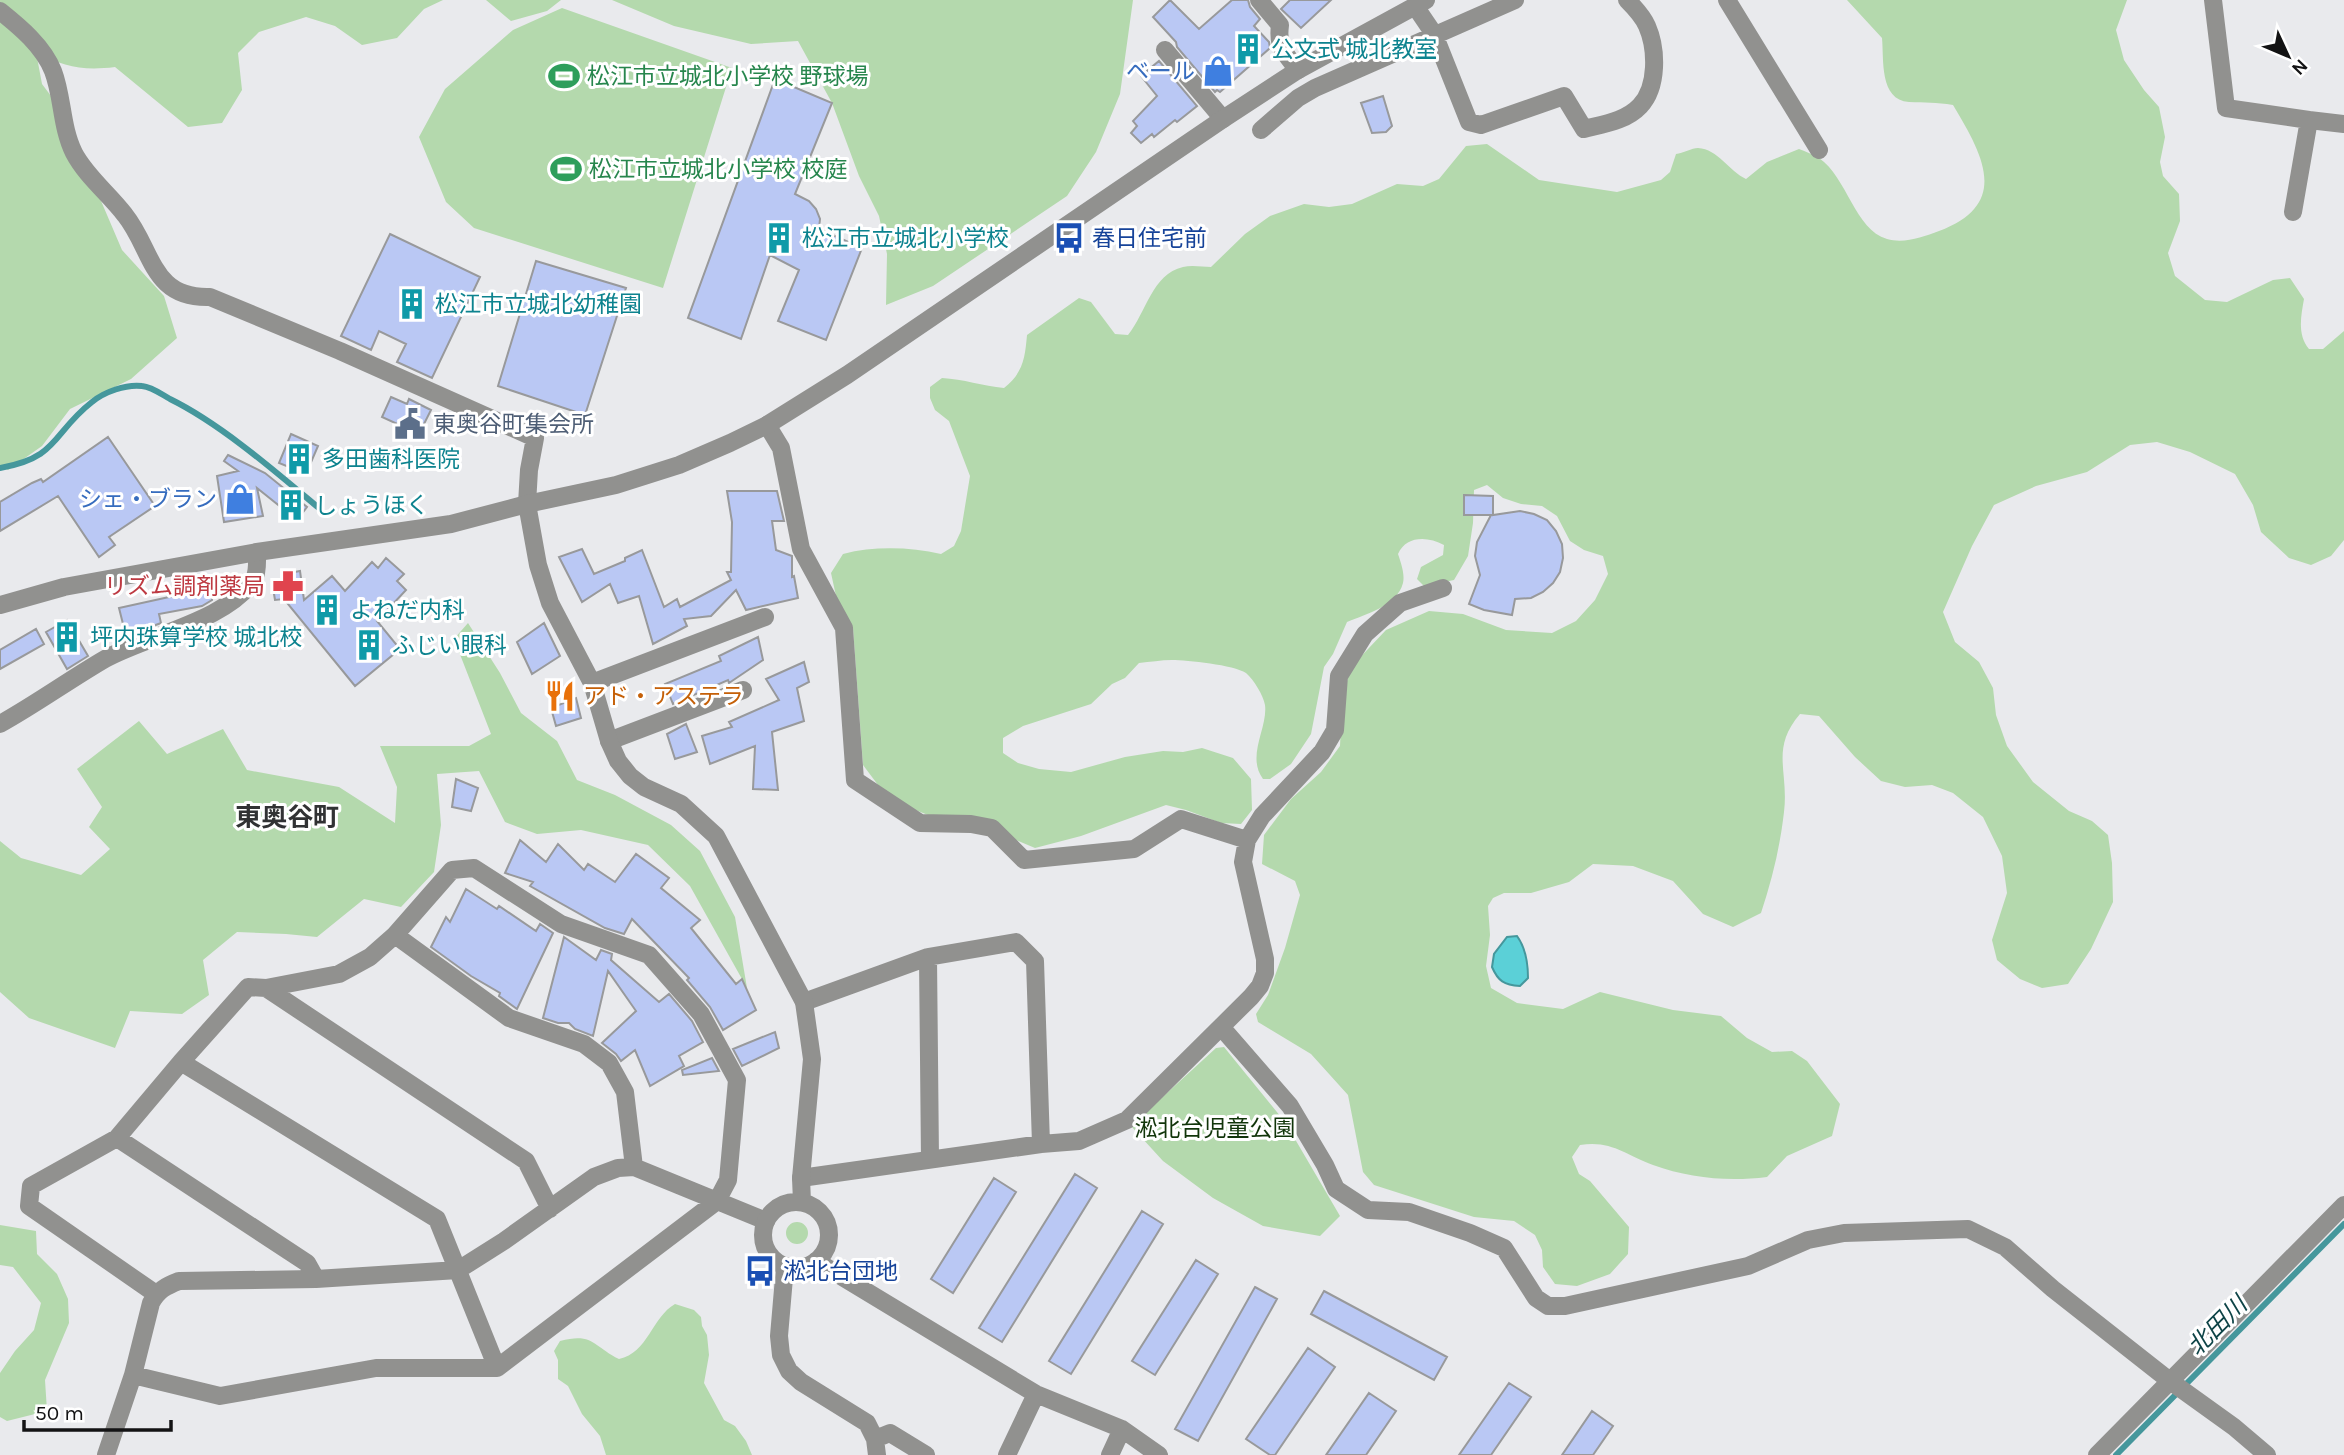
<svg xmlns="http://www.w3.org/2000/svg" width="2344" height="1455" font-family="Karla,'Noto Sans JP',sans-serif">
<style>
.green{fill:#b4d9ad}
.water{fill:#5bd0d7;stroke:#45979c;stroke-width:2}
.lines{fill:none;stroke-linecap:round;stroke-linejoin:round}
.stream{stroke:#45979c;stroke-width:6}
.building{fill:#bac8f4;stroke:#98999b;stroke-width:2}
.minor{stroke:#91918f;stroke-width:18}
.tertiary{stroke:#91918f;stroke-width:18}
.labels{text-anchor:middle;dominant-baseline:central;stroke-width:6;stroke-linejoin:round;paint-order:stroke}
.culture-label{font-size:23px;fill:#0d838f;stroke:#fff;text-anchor:start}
.shop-label{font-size:23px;fill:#366cbe;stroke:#fff;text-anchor:end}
.leisure-label{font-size:23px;fill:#27864d;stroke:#fff;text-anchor:start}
.transit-label{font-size:23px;fill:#164399;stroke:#fff;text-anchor:start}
.service-label{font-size:23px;fill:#4e5e75;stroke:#fff;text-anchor:start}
.health-label{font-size:23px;fill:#be3a42;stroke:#fff;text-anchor:end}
.food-label{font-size:23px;fill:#c56008;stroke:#fff;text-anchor:start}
.park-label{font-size:23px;fill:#11350a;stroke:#fff}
.water-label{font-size:24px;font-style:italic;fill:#0e4447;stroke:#fff}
.quarter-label{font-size:26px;font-weight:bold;fill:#313234;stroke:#fff}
</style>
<rect width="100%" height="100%" fill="#e9eaed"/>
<!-- green -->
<path class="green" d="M 0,0 L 443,0 L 424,9 L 397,38 L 362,45 L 335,26 L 306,17 L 259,32 L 238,53 L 242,90 L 222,123 L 188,127 L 115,67 C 83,71 64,67 36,52 L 42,84 L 63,112 L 122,250 L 164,296 L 177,338 L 131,379 L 70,409 L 42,446 L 8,470 L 0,465 Z
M 486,0 L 561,0 L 547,11 L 511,21 Z
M 612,0 L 1133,0 L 1120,94 L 1096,152 L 1067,196 L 933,286 L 886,305 L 887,254 L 879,216 L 859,176 L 832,103 L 798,41 L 751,44 L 674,26 Z
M 1847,0 L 2127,0 L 2116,30 L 2124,60 L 2144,90 L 2159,107 L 2165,137 L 2160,162 L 2163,176 L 2179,194 L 2180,221 L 2168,253 L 2175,276 L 2205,300 L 2227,302 L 2273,280 L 2290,278 L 2304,299 C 2301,316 2297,335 2309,349 L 2323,349 L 2344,331 L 2344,540 L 2331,556 L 2311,565 L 2289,558 L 2261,532 L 2253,505 L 2235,474 L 2190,452 L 2157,442 L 2130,445 L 2087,472 L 2036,486 L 1994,505 L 1972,546 L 1943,612 L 1955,642 L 1979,662 L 1993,688 L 1996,715 L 2007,746 L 2033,782 L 2069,811 L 2092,821 L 2108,835 L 2112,863 L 2113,902 L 2091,949 L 2068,984 L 2042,988 L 2020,979 L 1997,960 L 1992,940 L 2007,893 L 2002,856 L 1983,817 L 1953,793 L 1932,785 L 1905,787 L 1881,781 L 1855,757 L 1819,716 L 1800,714 C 1770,749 1789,771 1784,812 C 1780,847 1772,880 1761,913 L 1733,927 L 1703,914 L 1673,881 L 1633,866 L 1593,864 L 1569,882 L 1531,893 L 1504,893 L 1493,898 L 1488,906 L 1490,935 L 1486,966 L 1491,988 L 1517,1003 L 1563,1009 L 1600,992 L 1673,1010 L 1721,1016 L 1747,1038 L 1772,1052 L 1792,1051 L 1807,1061 L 1840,1104 L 1832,1136 L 1787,1156 L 1767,1177 C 1728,1182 1689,1178 1653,1165 C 1625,1155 1612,1140 1580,1145 L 1572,1157 L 1579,1174 L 1590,1181 L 1629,1227 L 1628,1254 L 1610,1274 L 1577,1286 L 1555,1284 L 1543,1267 L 1542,1250 L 1535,1235 L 1514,1221 L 1474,1217 L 1374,1185 L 1363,1172 L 1348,1095 L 1311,1054 L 1258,1022 L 1256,1014 L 1268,995 L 1285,948 L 1300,895 L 1295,881 L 1262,864 L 1264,835 L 1291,799 L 1321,772 L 1340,746 L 1342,704 L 1350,668 L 1386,630 L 1429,611 L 1463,614 L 1506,630 L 1552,633 L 1576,621 L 1595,600 L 1608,574 L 1603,556 L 1584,550 L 1570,541 L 1557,516 L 1542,506 L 1521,504 L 1503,498 L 1487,485 L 1474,490 L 1473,523 L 1468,556 L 1454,580 L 1424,586 L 1417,579 L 1421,567 L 1443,555 L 1444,545 C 1427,536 1406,536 1398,554 C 1401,563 1405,574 1403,583 C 1397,606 1366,614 1347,622 L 1333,654 L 1324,667 L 1311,734 L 1291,764 L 1270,779 L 1263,779 C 1246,756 1268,728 1265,705 C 1263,695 1254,680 1246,673 C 1234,665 1187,660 1172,660 C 1161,660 1150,662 1139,663 L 1125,678 L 1112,684 L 1091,704 L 1023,726 L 1003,738 L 1003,753 L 1018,763 L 1039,769 L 1071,772 L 1125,757 L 1163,751 L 1183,752 L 1202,748 L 1233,758 L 1251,779 L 1252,810 L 1241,824 L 1221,823 L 1186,810 L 1166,805 L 1081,836 L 1035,848 L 1011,838 L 990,819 L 933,817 L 908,807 L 878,785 L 863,765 L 853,628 L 836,596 L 831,573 L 843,554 C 874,546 910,547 941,554 L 954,546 L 961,531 L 970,476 L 949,421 L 935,410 L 930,398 L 930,387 L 942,378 C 963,379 983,386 1004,388 C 1023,373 1025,358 1027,335 L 1079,298 L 1091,302 L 1115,334 L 1128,335 C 1146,313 1152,274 1183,267 C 1192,265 1203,267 1211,267 L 1245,234 L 1270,216 L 1304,204 L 1329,207 L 1352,204 L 1397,184 L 1423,186 L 1439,179 L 1466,146 L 1487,144 L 1539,180 L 1617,192 L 1661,180 L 1670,172 L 1676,154 C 1683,153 1692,148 1698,148 C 1718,149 1729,171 1746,179 L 1767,162 L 1799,149 C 1806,152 1813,154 1819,158 C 1847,177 1855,230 1887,239 C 1904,244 1923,237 1939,231 C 2011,204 1983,155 1953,105 C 1936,102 1925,103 1909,102 C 1879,100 1884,59 1882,38 Z
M 562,8 L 732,68 L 663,288 L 474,228 L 446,202 L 419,137 L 445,89 L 513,30 Z
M 468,623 L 500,673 L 521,713 L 557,741 L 577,780 L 615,795 L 671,825 L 700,851 L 735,917 L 747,988 L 690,886 L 648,845 L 581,830 L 537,834 L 505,822 L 479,771 L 437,774 L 441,825 L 434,872 L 401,907 L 364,899 L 317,937 L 286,934 L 237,932 L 203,960 L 209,995 L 182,1014 L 130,1011 L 115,1048 L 29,1018 L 0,992 L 0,841 L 21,858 L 81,875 L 110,849 L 89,827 L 102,807 L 77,769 L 139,721 L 167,754 L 223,729 L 247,770 L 339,787 L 395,823 L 397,787 L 380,746 L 469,746 L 491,734 L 454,639 Z
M 1224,1047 L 1285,1122 L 1340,1216 L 1320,1236 L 1263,1226 L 1213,1198 L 1163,1161 L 1131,1126 L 1216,1048 Z
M786 1233a11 11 0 1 1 22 0a11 11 0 1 1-22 0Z
M 0,1225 L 36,1231 L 37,1254 L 57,1274 L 68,1299 L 69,1323 L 45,1380 L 47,1411 L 7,1421 L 0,1417 L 0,1373 L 15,1351 L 34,1330 L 41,1303 L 13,1267 L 0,1265 Z
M 675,1304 L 694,1310 L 701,1317 L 702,1326 L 707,1335 L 709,1355 L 704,1383 L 724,1420 L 735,1426 L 746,1441 L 752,1455 L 606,1455 L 600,1436 L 582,1414 L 568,1386 L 558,1379 L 558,1360 L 554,1351 L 560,1341 C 593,1332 593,1346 619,1359 C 648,1353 652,1317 675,1304 Z"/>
<!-- water -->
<path class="water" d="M 1517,936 C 1525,947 1528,964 1528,978 L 1520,986 C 1504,985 1498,981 1492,967 L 1494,954 L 1507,937 Z"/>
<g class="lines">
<!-- stream -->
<path class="stream" d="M 0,468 C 59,458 52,433 92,402 C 104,392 126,384 142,386 C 152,387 161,394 170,399 C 221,424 276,472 320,509
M 2116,1455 L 2344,1224"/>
</g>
<!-- building -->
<path class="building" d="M 1170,0 L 1199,29 L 1232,0 L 1248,0 L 1250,7 L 1260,19 L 1254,26 L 1269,42 L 1270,48 L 1220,92 L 1217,90 L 1215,92 L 1177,47 L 1176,42 L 1153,17 Z
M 1290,0 L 1331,0 L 1301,28 L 1281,9 Z
M 1159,61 L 1197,106 L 1177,122 L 1175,120 L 1154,137 L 1152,134 L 1141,143 L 1131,133 L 1137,126 L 1133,121 L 1157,96 L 1141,76 Z
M 775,79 L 832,103 L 795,194 L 809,201 L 816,209 L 820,219 L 819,229 L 862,248 L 826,340 L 778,321 L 799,270 L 770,255 L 741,339 L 688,318 Z
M 1383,96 L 1392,126 L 1386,132 L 1372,133 L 1361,103 Z
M 390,234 L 480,277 L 432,378 L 397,362 L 406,344 L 379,331 L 371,350 L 341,336 Z
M 536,261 L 626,288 L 585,415 L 498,386 Z
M 391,397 L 407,404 L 409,399 L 431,410 L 419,434 L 382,417 Z
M 291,434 L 318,446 L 306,474 L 279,463 Z
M 108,437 L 155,506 L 109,537 L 115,545 L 99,557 L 58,496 L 0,531 L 0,502 L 32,483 L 41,479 L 43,482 Z
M 228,455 L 265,473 L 307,507 L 297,520 L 257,488 L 263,516 L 224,522 L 217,476 L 238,471 L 224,461 Z
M 727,491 L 777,491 L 784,521 L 772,521 L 776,550 L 792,556 L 792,577 L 794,576 L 798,598 L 746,610 L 736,590 L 711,616 L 684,619 L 687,626 L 653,644 L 639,596 L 618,603 L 610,584 L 582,602 L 559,557 L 582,549 L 594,574 L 625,561 L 625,558 L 642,550 L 664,607 L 677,599 L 680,607 L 731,580 L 727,572 L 731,572 L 732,522 Z
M 1464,495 L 1493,496 L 1493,515 L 1520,511 L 1534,514 L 1547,520 L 1556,531 L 1562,544 L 1563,558 L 1560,572 L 1553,583 L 1543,592 L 1531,598 L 1515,599 L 1512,615 L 1484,610 L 1469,604 L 1480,575 L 1475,556 L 1477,542 L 1491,515 L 1464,515 Z
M 386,558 L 404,574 L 397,581 L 406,590 L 377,621 L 400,649 L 355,686 L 284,599 L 275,600 L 272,582 L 286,580 L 284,574 L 300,571 L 304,600 L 332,576 L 345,591 L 372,562 L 378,568 Z
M 210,588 L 212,600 L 202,606 L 159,614 L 161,623 L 126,636 L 119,608 Z
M 67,620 L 88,656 L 67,669 L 46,632 Z
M 544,623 L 560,656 L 532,674 L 517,642 Z
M 36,629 L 44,644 L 0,669 L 0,650 Z
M 758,637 L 763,660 L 729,683 L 728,680 L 673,704 L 665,684 L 721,661 L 719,656 Z
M 804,662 L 809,682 L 797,688 L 804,721 L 772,732 L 778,790 L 753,789 L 755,746 L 710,764 L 702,736 L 732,727 L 729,722 L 779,700 L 766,679 Z
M 576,698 L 581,718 L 556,726 L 551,708 Z
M 686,724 L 697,752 L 675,759 L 667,734 Z
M 456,779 L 478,788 L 471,811 L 452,807 Z
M 520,840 L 546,862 L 558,844 L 584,870 L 588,864 L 615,882 L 636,854 L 669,878 L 661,888 L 700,920 L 691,928 L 736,984 L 742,979 L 756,1010 L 723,1030 L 710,1007 L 687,980 L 689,978 L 632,919 L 624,934 L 605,928 L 530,886 L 533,882 L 505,873 Z
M 466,889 L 497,909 L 499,906 L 536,931 L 540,924 L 553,933 L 517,1009 L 499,996 L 500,993 L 471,976 L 431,947 L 446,917 L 450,922 Z
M 564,937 L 596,960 L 601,950 L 612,954 L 611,960 L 659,1002 L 669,994 L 692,1021 L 703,1042 L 679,1056 L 684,1066 L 650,1086 L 635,1050 L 621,1061 L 616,1054 L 602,1043 L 636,1011 L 608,971 L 593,1036 L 575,1029 L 569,1023 L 558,1023 L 543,1018 Z
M 775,1032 L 779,1048 L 742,1066 L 733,1049 Z
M 712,1058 L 719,1071 L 683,1075 L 682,1070 Z
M 1075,1174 L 1097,1188 L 1002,1342 L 979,1328 Z
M 994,1178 L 1016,1192 L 953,1293 L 931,1279 Z
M 1142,1211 L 1163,1224 L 1071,1374 L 1049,1361 Z
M 1196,1260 L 1218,1274 L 1155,1375 L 1132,1361 Z
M 1255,1287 L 1277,1299 L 1198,1441 L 1175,1429 Z
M 1324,1291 L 1447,1357 L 1434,1380 L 1311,1314 Z
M 1308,1348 L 1335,1367 L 1275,1455 L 1270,1455 L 1246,1439 Z
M 1509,1383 L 1531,1397 L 1491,1455 L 1459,1455 Z
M 1369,1393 L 1396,1411 L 1366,1455 L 1326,1455 Z
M 1592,1411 L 1613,1426 L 1593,1455 L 1562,1455 Z"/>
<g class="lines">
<!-- minor -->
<path class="minor" d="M 1259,0 L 1280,25 C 1277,48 1285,53 1298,70
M 1727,0 L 1819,150
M 2213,0 L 2226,108 L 2309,120
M 1415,6 L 1434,34 L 1469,122 L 1481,125 L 1564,96 L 1584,129 C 1604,124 1626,121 1640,106 C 1658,87 1657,49 1647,26 C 1643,17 1634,7 1627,0
M 0,11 C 20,27 43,46 53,71 C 63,97 61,127 74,153 C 86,176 109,194 125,215 C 153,250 151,299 210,297 L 340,351 L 535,438 L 529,470 L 527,504
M 1165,50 L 1223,119
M 1261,130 L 1298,98 L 1315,88 L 1515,0
M 2293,212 L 2309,120 L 2344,124
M 767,425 L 781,448 L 801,549 L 844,628 L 855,780 L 920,823 L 971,824 L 992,828 L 1024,860 L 1134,849 L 1181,819 L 1247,840
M 592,683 L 765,617
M 0,724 C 36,704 69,680 105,659 C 146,636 229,620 254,579 C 258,572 257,560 257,552
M 609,741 L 743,690
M 395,935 L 509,1018 L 584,1044 L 609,1063 L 625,1092 L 634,1167
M 928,957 L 930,1159
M 266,988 L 526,1161 L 550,1209
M 804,1002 L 928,957 L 1016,942 L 1035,961 L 1041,1144
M 1222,1028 L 1290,1106 L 1325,1165 L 1336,1189 L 1368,1210 L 1409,1212 L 1470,1233 L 1504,1248 L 1536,1298 L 1548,1306 L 1565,1306 L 1748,1266 L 1808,1240 L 1844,1233 L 1968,1229 L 2005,1247 L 2053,1289 L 2170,1381 L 2234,1427 L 2267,1455
M 181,1062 L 437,1219 L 497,1368
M 117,1138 L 307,1263 L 316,1279
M 801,1178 L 1041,1144 L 1079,1141 L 1127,1120 L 1251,997 L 1260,986 L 1265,973 L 1265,959 L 1243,862 L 1247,840 L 1262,816 L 1322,752 L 1335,730 L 1339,676 L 1365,634 L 1400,603 L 1443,588
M 816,1261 L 1036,1394 L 1122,1429 L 1159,1455
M 785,1266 L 779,1336 L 781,1355 L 789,1371 L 801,1382 L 867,1423 L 875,1439 L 877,1455
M 133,1375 L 220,1396 L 376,1368 L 497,1368 L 717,1201 L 728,1180 L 737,1080 L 701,1014 L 649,955 L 561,924 L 474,868 L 452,870 L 395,935 L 370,957 L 339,974 L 266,988 L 248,987 L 181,1062 L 117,1138 L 31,1186 L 29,1206 L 156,1294
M 875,1439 L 890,1433 L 926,1455
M 106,1455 L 133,1375 L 151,1303 C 158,1290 166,1286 179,1281 L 316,1279 L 458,1270 L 504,1241 L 594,1177 L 618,1168 L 634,1167 L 766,1221
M 1007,1455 L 1036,1394
M 1110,1455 L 1122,1429
M 2097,1455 L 2344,1205"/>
<!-- tertiary -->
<path class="tertiary" d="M 527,504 L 538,565 L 550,603 L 592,683 L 609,741 L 618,761 L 630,776 L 644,787 L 681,804 L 716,836 L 804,1002 L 812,1059 L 801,1178 L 802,1202
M 0,605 L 64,587 L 257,552 L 451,524 L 527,504 L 616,485 L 679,465 L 730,443 L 767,425 L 847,375 L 1223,119 L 1298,70 L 1426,0
M763 1235a33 33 0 1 1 66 0a33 33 0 1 1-66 0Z"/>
</g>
<!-- icons -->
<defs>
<symbol id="building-bare" viewBox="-9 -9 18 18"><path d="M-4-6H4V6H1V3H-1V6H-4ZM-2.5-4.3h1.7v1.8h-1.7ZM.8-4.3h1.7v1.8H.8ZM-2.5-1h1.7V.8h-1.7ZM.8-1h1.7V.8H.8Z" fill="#0f9aa8" stroke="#fff" stroke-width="2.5" paint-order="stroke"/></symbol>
<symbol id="shop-bare" viewBox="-9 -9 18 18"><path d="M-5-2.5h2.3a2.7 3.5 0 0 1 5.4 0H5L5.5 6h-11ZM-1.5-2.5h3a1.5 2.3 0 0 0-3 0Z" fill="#3f7fe0" stroke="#fff" stroke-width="2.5" paint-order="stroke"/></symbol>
<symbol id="stadium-bare" viewBox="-9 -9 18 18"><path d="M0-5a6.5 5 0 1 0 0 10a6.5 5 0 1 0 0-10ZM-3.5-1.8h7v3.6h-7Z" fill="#2e9e5b" stroke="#fff" stroke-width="2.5" paint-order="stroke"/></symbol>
<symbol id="bus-bare" viewBox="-9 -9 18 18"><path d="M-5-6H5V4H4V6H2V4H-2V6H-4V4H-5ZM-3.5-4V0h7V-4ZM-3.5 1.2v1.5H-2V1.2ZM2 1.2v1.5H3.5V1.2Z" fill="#1a4fb4" stroke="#fff" stroke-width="2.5" paint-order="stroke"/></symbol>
<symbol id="civic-bare" viewBox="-9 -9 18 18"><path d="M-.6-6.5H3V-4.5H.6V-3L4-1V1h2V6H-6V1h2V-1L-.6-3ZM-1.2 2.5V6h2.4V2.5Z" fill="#5c6f8a" stroke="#fff" stroke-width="2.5" paint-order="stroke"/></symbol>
<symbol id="pharmacy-bare" viewBox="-9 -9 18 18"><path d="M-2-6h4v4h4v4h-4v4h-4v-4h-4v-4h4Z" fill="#e0444e" stroke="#fff" stroke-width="2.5" paint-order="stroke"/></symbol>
<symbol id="restaurant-bare" viewBox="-9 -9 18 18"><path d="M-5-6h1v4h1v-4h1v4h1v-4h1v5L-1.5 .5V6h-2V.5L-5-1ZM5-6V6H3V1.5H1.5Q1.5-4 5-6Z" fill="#e8710a" stroke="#fff" stroke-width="2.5" paint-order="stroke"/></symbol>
</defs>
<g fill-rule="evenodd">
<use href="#building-bare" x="1226" y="27" width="44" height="44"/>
<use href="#shop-bare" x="1196" y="49" width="44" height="44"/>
<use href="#stadium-bare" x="542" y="54" width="44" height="44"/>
<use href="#stadium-bare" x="544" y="147" width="44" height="44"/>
<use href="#building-bare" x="757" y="216" width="44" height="44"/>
<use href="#bus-bare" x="1047" y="216" width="44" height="44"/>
<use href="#building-bare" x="390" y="282" width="44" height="44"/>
<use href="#civic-bare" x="388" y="402" width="44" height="44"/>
<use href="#building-bare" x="277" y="437" width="44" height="44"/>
<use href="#shop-bare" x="218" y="477" width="44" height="44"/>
<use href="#building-bare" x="269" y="483" width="44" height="44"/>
<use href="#pharmacy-bare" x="266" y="564" width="44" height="44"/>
<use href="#building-bare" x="305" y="588" width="44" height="44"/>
<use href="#building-bare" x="45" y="615" width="44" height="44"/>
<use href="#building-bare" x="347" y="623" width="44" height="44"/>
<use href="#restaurant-bare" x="538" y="674" width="44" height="44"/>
<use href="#bus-bare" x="738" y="1249" width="44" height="44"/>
</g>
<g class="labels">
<!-- culture labels -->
<g class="culture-label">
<text x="1271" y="49">公文式 城北教室</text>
<text x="802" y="238">松江市立城北小学校</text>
<text x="435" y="304">松江市立城北幼稚園</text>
<text x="322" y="459">多田歯科医院</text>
<text x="314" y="505">しょうほく</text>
<text x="350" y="610">よねだ内科</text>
<text x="90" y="637">坪内珠算学校 城北校</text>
<text x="392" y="645">ふじい眼科</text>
</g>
<!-- shop labels -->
<g class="shop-label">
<text x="1195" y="71">ベール</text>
<text x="217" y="499">シェ・ブラン</text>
</g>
<!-- leisure labels -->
<g class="leisure-label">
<text x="587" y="76">松江市立城北小学校 野球場</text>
<text x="589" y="169">松江市立城北小学校 校庭</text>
</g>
<!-- transit labels -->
<g class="transit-label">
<text x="1092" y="238">春日住宅前</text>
<text x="783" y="1271">淞北台団地</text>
</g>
<!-- service labels -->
<g class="service-label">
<text x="433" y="424">東奥谷町集会所</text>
</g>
<!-- health labels -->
<g class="health-label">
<text x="265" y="586">リズム調剤薬局</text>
</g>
<!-- food labels -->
<g class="food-label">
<text x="583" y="696">アド・アステラ</text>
</g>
<!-- park labels -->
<g class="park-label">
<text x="1215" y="1128">淞北台児童公園</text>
</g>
<!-- water labels -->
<g class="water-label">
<text transform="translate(2217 1326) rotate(-45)">北田川</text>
</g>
<!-- quarter labels -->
<g class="quarter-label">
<text x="287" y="817">東奥谷町</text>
</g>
</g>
<!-- north arrow -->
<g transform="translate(2288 56) rotate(134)" stroke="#ffffff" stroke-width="5" paint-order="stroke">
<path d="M0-5L12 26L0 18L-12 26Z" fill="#131314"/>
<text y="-10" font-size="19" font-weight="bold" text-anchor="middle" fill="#131314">N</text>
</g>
<!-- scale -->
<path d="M24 1420v10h147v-10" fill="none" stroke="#131314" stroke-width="3.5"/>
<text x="35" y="1420" font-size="21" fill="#131314" stroke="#ffffff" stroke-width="5" paint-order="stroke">50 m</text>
</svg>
